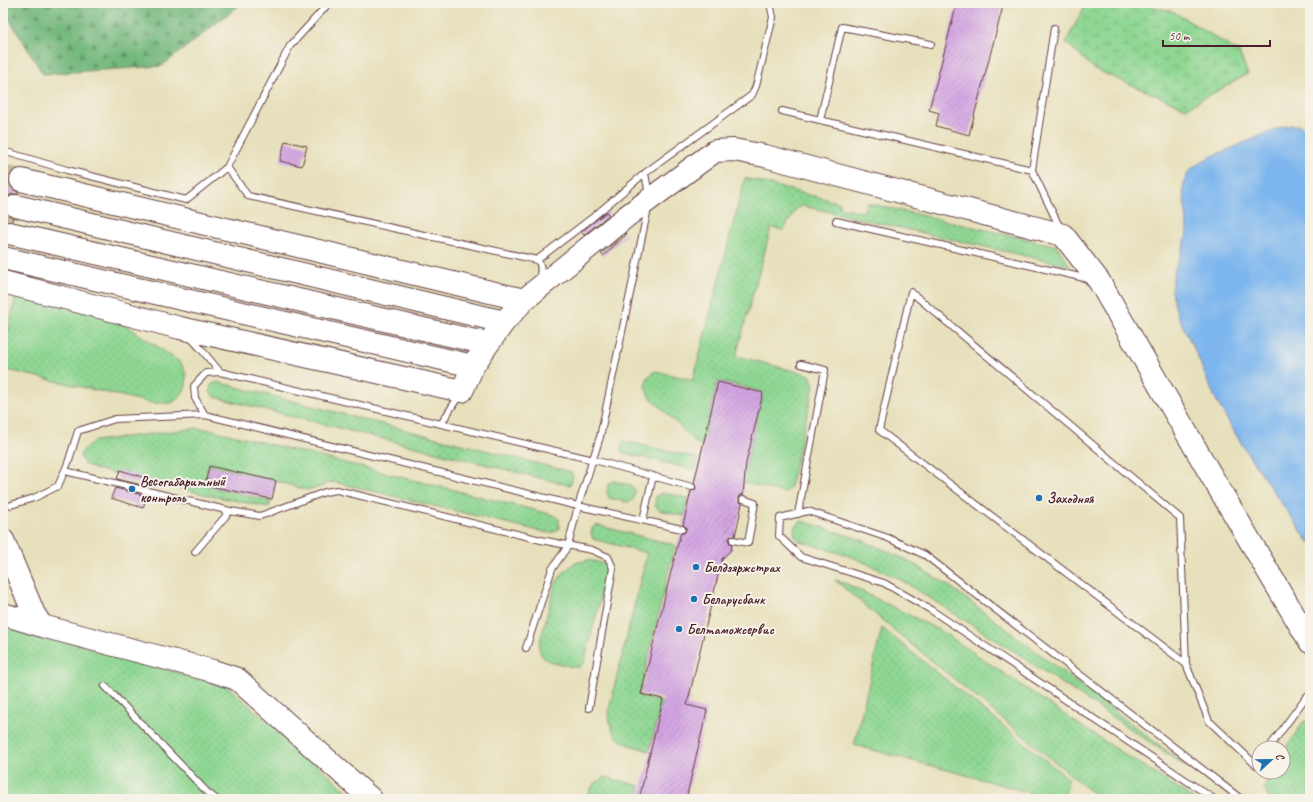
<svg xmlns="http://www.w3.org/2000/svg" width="1313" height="802" font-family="Caveat,sans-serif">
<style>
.grass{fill:url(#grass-dots);stroke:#6c7b5f}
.forest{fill:url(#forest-firs);stroke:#5e6c54}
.wetland{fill:url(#wetland-marsh);stroke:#6c7b5f}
.water{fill:#7db6ee;stroke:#646a8c}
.building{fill:url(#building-hatch)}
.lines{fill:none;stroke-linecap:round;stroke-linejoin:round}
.highway-tunnel{stroke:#c8b99f;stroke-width:22;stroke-dasharray:22 11;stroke-linecap:butt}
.lane-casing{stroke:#623c41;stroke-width:8}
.highway-casing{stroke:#623c41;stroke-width:24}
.lane{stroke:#fff;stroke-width:6}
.highway{stroke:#fff;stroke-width:22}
.poi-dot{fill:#1f6fb2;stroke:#f7f3e8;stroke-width:1.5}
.labels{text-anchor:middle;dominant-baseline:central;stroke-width:4;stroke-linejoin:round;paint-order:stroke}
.poi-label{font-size:14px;font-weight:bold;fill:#4a1f2b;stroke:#f7f3e8;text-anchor:start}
</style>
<defs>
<pattern id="grass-dots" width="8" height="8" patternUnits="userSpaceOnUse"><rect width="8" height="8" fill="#8fd793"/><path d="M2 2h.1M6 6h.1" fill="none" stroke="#7db87f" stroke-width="1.8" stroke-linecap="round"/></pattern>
<pattern id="forest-firs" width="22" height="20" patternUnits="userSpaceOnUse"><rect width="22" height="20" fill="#73b87d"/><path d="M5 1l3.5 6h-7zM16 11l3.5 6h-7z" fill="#609567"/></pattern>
<pattern id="wetland-marsh" width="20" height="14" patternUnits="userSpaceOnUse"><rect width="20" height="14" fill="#8fd793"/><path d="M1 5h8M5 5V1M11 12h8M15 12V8" fill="none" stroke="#7db87f"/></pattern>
<pattern id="building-hatch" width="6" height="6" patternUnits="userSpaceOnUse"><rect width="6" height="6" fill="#d4a6e4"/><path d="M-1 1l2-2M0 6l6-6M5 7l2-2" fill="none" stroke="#ae87b9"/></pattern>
</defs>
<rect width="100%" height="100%" fill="#f7f3e8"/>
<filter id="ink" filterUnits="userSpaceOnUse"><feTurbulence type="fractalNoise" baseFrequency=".025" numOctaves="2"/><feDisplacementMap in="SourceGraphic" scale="8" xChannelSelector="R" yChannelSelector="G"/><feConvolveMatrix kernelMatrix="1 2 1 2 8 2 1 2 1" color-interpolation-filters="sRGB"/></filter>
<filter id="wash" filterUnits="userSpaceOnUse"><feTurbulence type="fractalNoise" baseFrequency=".012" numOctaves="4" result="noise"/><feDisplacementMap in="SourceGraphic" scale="16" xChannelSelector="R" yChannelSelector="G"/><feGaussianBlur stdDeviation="0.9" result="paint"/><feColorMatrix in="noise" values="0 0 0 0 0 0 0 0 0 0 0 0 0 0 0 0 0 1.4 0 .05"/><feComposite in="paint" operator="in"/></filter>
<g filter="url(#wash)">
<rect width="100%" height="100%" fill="#e7e0bc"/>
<!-- grass -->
<path class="grass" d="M 745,178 L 840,203 L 840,207 L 863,212 L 867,203 L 1057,246 L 1070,266 L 803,206 L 796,209 L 784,230 L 771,228 L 736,356 L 810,375 L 814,385 L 790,488 L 785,493 L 742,482 L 763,392 L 718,381 L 701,448 L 648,395 L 645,386 L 648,377 L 655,371 L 693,380 Z
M 17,292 L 92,310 L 129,327 L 181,363 L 186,374 L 186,386 L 181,396 L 172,403 L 152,403 L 3,369 L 3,353 Z
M 217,382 L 571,472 L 573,476 L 571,484 L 568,485 L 214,397 L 210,392 L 211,385 Z
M 197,428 L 212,430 L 554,515 L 559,519 L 559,529 L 554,532 L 548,533 L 334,482 L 327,483 L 321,487 L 306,490 L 276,481 L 209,465 L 205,485 L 271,501 L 269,507 L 212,496 L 95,469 L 84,464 L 80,455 L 86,447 L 95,441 Z
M 624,441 L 698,458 L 695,470 L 624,453 L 621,451 L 622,444 Z
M 613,481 L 631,485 L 635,491 L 633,500 L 627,502 L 609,498 L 607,492 L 608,485 Z
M 665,493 L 688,498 L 684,516 L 659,510 L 655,506 L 656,496 L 660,494 Z
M 802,521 L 862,540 L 907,560 L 951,587 L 1196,773 L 1012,650 L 901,580 L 855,558 L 797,540 C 792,530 794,527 802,521 Z
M 596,525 L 675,545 L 639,696 L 662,702 L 649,751 C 623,743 609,741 609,709 L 647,553 L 593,539 L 591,534 L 592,528 Z
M 589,560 L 609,565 L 584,663 L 579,667 L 575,667 C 561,664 539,664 539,646 L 555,584 L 564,572 L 574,563 Z
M 835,580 L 847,584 L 943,632 L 1084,728 L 1194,799 L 1100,799 L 882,620 Z
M 3,623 L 228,687 L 356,799 L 3,799 Z
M 882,628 L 1069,779 L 1064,799 L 1054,799 L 854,745 Z
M 1310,720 L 1310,799 L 1269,799 L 1264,789 L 1269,774 L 1270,772 L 1283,772 L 1283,753 L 1303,722 Z
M 605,777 L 640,786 L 637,799 L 589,799 C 588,787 596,782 605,777 Z"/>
<!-- forest -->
<path class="forest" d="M 3,3 L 242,3 L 162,66 L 43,74 L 3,9 Z"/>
<!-- wetland -->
<path class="wetland" d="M 1088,3 L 1139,3 L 1174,12 L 1239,52 L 1248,74 L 1186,108 L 1094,69 L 1066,42 L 1086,4 Z"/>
<!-- water -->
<path class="water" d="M 1291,125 L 1299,125 L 1310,132 L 1310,544 C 1279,499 1246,455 1220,407 C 1209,387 1202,366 1193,346 C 1184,328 1173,310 1172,289 C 1171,267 1187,250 1187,228 C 1187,195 1170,178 1208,158 L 1282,127 Z"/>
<g id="blocks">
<!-- building -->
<path class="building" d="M 957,3 L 991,3 L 1003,6 L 969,135 L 936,126 L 939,113 L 929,110 Z
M 285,141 L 307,146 L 302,166 L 280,161 Z
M 3,168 L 14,170 L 9,177 L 9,183 L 12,189 L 18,192 L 18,194 L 12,194 L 7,197 L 4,203 L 4,210 L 8,215 L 13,218 L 12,221 L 3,222 Z
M 606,212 L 609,215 L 584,235 L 581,232 Z
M 626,233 L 627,234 L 603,256 L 601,254 Z
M 718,382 L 763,393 L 746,463 L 743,495 L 740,495 L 739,498 L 739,502 L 742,503 L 740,514 L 735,536 L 731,536 L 729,539 L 729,542 L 732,544 L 731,550 L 722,559 L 687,705 L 707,710 L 686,799 L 639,799 L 663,699 L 641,694 L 677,547 L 681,533 L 684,533 L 686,530 L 686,527 L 683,525 L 691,491 L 695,490 L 696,488 L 694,483 Z
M 209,466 L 276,481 L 272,499 L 205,485 Z
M 120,470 L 152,480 L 150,487 L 117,479 Z
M 115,488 L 147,496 L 143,508 L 111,498 Z"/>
</g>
</g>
<g filter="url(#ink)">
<use href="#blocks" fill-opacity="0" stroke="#623c41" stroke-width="1"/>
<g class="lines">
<!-- highway-tunnel -->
<path class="highway-tunnel" d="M 3,176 L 21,180
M 3,217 L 12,219
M 3,245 L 6,245"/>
<defs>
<path id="lane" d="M 782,111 L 820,120 L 842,27 L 931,44
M 820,120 L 1032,170 L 1061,230
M 3,151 L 67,170 L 186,200 L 227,167 L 290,46 L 329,3
M 227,167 L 248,196 L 537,260 C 543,265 540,274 539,281
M 1032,170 L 1054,28
M 645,173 L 649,195
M 836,221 L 1089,279
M 537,260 L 592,218 L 645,173 L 752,95 L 756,86 L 773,17 L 770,3
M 190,337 L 201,349 L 220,372
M 205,415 L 195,398 L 194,386 L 206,373 L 220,372 L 594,460 L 692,487
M 441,424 L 460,394
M 65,471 L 230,511
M 11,505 L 34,498 L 58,486 L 68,463 L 78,431 L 115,419 L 205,415 L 578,506 L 682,529
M 798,514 L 825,370 L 801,364
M 643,520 L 653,476
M 733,540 L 748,543 L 755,503 L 743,499
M 195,552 L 230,511 L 260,516 L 325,492 L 337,490 L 541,540 L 592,550 L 608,557 L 613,568 L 589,708
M 526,648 L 552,569 L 568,546 L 578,506 L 600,437 L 648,208
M 1186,664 L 879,430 L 911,292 L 1180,518 L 1186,664 L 1209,721 L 1256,765 L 1259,761
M 105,686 L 208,793 L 216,799
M 1269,748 L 1306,697 L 1310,694
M 1214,799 L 931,610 L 884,583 L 801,557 L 779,536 L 780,518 L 808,511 L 888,538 L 925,555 L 1241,799"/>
<path id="highway" d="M 21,180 L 524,300
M 16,206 L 504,322
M 9,233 L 488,344
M 3,258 L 473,366
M 3,282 L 180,328 L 462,391 L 473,366 L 488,344 L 504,322 L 524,300 L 627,216 L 715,151 L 734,150 L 765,156 L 1063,235 L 1099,281 L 1208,470 L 1310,642
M 3,540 L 34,614 L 42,626
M 3,614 L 42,626 L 213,671 L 237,679 L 371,799"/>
</defs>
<!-- lane casing -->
<use href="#lane" class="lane-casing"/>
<!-- highway casing -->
<use href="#highway" class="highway-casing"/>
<!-- lane -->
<use href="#lane" class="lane"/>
<!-- highway -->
<use href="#highway" class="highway"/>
</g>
</g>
<!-- markers -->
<g class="poi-dot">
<circle cx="132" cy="489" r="4"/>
<circle cx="1039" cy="498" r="4"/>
<circle cx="696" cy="567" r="4"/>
<circle cx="694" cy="599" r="4"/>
<circle cx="679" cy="629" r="4"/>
</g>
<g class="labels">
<!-- poi labels -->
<g class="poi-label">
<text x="140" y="481">Весогабаритный<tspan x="140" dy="16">контроль</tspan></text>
<text x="1047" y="498">Заходняя</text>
<text x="704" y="567">Белдзяржстрах</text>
<text x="702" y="599">Беларусбанк</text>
<text x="687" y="629">Белтаможсервис</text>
</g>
</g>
<!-- margin -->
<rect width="1313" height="802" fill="none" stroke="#f7f3e8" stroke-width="16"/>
<!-- north arrow -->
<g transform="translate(1271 760) rotate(68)"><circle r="19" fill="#f7f3e8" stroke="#b29e9c"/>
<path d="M0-3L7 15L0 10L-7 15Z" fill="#1f6fb2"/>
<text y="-6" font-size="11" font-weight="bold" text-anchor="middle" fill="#4a1f2b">С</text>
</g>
<!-- scale -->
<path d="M1163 40v6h107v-6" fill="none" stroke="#4a1f2b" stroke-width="2"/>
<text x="1169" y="40" font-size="12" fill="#4a1f2b" stroke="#f7f3e8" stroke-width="3" paint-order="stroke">50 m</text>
</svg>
